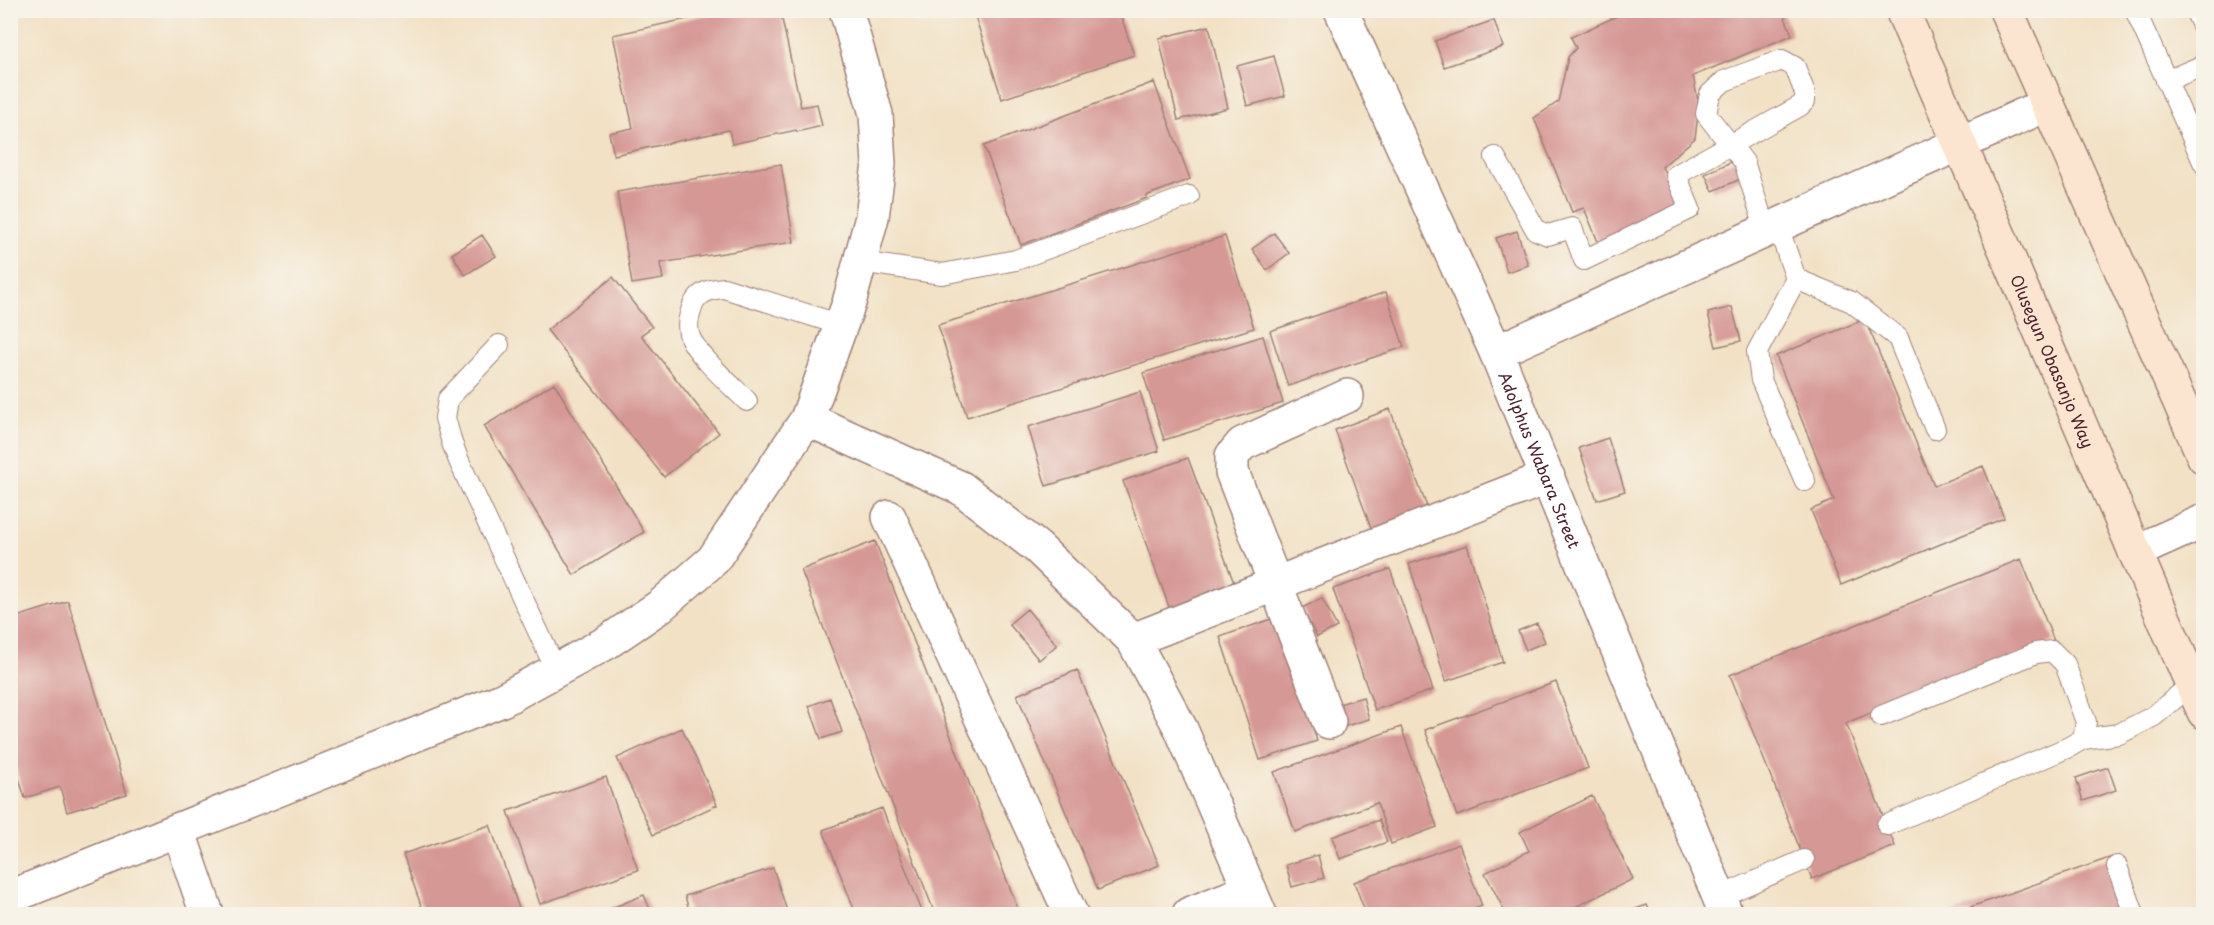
<svg xmlns="http://www.w3.org/2000/svg" width="2214" height="925" font-family="'Playpen Sans',sans-serif">
<style>
.building{fill:#d69895}
.lines{fill:none;stroke-linecap:round;stroke-linejoin:round}
.lane-casing{stroke:#9e8078;stroke-width:22}
.street-casing{stroke:#9e8078;stroke-width:36}
.secondary-casing{stroke:#9e8078;stroke-width:36}
.lane{stroke:#fff;stroke-width:20}
.street{stroke:#fff;stroke-width:33}
.secondary{stroke:#fce5d0;stroke-width:33}
.labels{text-anchor:middle;dominant-baseline:central;stroke-width:6;stroke-linejoin:round;paint-order:stroke}
.street-label{font-size:16px;fill:#4a1f2b;stroke:#f7f3e8}
</style>
<rect width="100%" height="100%" fill="#f7f3e8"/>
<filter id="ink" filterUnits="userSpaceOnUse"><feTurbulence type="fractalNoise" baseFrequency=".0167" numOctaves="2"/><feDisplacementMap in="SourceGraphic" scale="12" xChannelSelector="R" yChannelSelector="G"/><feConvolveMatrix kernelMatrix="1 2 1 2 8 2 1 2 1" color-interpolation-filters="sRGB"/></filter>
<filter id="wash" filterUnits="userSpaceOnUse"><feTurbulence type="fractalNoise" baseFrequency=".008" numOctaves="4" result="noise"/><feDisplacementMap in="SourceGraphic" scale="24" xChannelSelector="R" yChannelSelector="G"/><feGaussianBlur stdDeviation="1.35" result="paint"/><feColorMatrix in="noise" values="0 0 0 0 0 0 0 0 0 0 0 0 0 0 0 0 0 1.4 0 .05"/><feComposite in="paint" operator="in"/></filter>
<g filter="url(#wash)">
<rect width="100%" height="100%" fill="#f2e1c5"/>
<g id="blocks">
<!-- building -->
<path class="building" d="M 728,10 L 780,10 L 801,107 L 817,104 L 822,126 L 797,132 L 796,130 L 732,144 L 729,130 L 614,155 L 609,133 L 633,128 L 613,35 Z
M 973,10 L 1119,10 L 1134,55 L 1002,99 Z
M 1630,10 L 1782,10 L 1792,35 L 1693,76 L 1699,106 L 1695,138 L 1662,167 L 1681,205 L 1599,244 L 1584,208 L 1572,212 L 1534,118 L 1558,102 L 1568,57 L 1576,48 L 1571,37 Z
M 1494,20 L 1503,47 L 1444,67 L 1435,41 Z
M 1209,26 L 1228,108 L 1178,120 L 1159,38 Z
M 1274,56 L 1285,96 L 1247,106 L 1237,66 Z
M 1154,82 L 1190,179 L 1146,196 L 1147,198 L 1021,245 L 984,146 Z
M 1737,159 L 1745,177 L 1713,191 L 1705,174 Z
M 781,164 L 794,242 L 660,263 L 663,279 L 632,284 L 617,192 Z
M 1517,231 L 1528,265 L 1507,272 L 1496,238 Z
M 1274,233 L 1289,253 L 1267,270 L 1252,249 Z
M 482,235 L 496,256 L 465,275 L 452,254 Z
M 1225,236 L 1254,328 L 967,417 L 938,325 Z
M 613,277 L 652,327 L 641,335 L 719,433 L 664,477 L 547,330 Z
M 1386,292 L 1404,347 L 1288,386 L 1270,331 Z
M 1732,307 L 1741,341 L 1716,347 L 1708,313 Z
M 1865,319 L 1934,486 L 1983,466 L 2004,518 L 1841,585 L 1811,510 L 1834,500 L 1776,356 Z
M 1263,336 L 1283,403 L 1164,440 L 1143,373 Z
M 554,383 L 644,532 L 574,575 L 484,426 Z
M 1140,392 L 1159,451 L 1046,486 L 1028,427 Z
M 1390,409 L 1432,520 L 1376,541 L 1335,430 Z
M 1608,438 L 1625,491 L 1597,500 L 1579,448 Z
M 1188,458 L 1237,591 L 1172,615 L 1123,481 Z
M 875,541 L 1020,914 L 935,914 L 801,570 Z
M 1467,545 L 1503,662 L 1446,681 L 1409,564 Z
M 2021,559 L 2054,641 L 1846,723 L 1895,846 L 1812,879 L 1730,675 Z
M 1390,569 L 1433,690 L 1375,710 L 1333,589 Z
M 1322,598 L 1337,627 L 1317,637 L 1302,608 Z
M 68,601 L 127,794 L 67,812 L 60,787 L 25,798 L 10,750 L 10,619 Z
M 1027,609 L 1057,645 L 1039,660 L 1009,624 Z
M 1277,617 L 1317,741 L 1260,760 L 1220,637 Z
M 1537,623 L 1545,642 L 1526,650 L 1518,631 Z
M 1077,670 L 1159,865 L 1098,890 L 1017,695 Z
M 1556,682 L 1588,768 L 1457,816 L 1425,730 Z
M 1363,697 L 1369,719 L 1346,726 L 1339,704 Z
M 830,698 L 842,732 L 821,739 L 809,706 Z
M 1401,727 L 1437,827 L 1391,844 L 1377,803 L 1295,832 L 1274,772 Z
M 682,728 L 717,805 L 653,835 L 617,758 Z
M 2108,767 L 2116,790 L 2083,801 L 2076,778 Z
M 606,777 L 638,870 L 540,904 L 508,811 Z
M 1592,796 L 1633,879 L 1561,914 L 1506,914 L 1485,873 L 1529,851 L 1520,832 Z
M 882,808 L 923,914 L 856,914 L 823,830 Z
M 1379,820 L 1387,842 L 1340,859 L 1332,837 Z
M 490,825 L 521,914 L 424,914 L 403,854 Z
M 1459,844 L 1482,906 L 1458,914 L 1366,914 L 1354,882 Z
M 1318,855 L 1324,878 L 1292,887 L 1286,865 Z
M 2112,857 L 2129,903 L 2096,914 L 1951,914 Z
M 773,868 L 788,914 L 690,914 L 685,896 Z
M 644,895 L 652,914 L 597,914 Z
M 1647,905 L 1651,914 L 1621,914 Z"/>
</g>
</g>
<g filter="url(#ink)">
<use href="#blocks" fill-opacity="0" stroke="#9e8078" stroke-width="1.5"/>
<g class="lines">
<defs>
<path id="lane" d="M 2135,10 L 2204,164
M 2195,10 L 2204,30
M 2166,81 L 2204,65
M 1495,157 L 1536,230 L 1548,235 L 1572,228 L 1584,260 L 1690,209 L 1676,175 L 1800,106 L 1805,101 L 1805,93 L 1795,67 L 1782,60 L 1724,81 L 1710,94 L 1706,114 L 1744,162 L 1766,231
M 1778,226 L 1796,279 L 1852,302 L 1898,338 L 1935,429
M 860,262 L 942,274 L 1016,260 L 1189,196
M 1796,279 L 1757,352 L 1761,380 L 1805,481
M 499,345 L 448,399 L 445,418 L 452,443 L 459,461 L 556,670
M 747,401 C 732,386 697,355 690,337 C 686,326 689,316 693,305 C 699,292 710,289 724,288 L 841,325
M 1881,716 L 2036,653 L 2052,651 L 2065,664 L 2086,722 L 2083,739 L 2069,747 L 1887,825
M 2083,739 L 2119,734 L 2154,716 L 2192,684
M 2117,866 L 2134,914
M 1719,897 L 1804,860"/>
<g id="street">
<path id="s1" d="M 1341,10 L 1496,352 L 1726,914"/>
<path d="M 1496,352 L 2048,104"/>
<path d="M 807,419 L 961,488 L 1038,548 L 1133,640 L 1181,729 L 1260,914"/>
<path d="M 889,517 L 1071,914"/>
<path d="M 2135,552 L 2204,521"/>
<path d="M 1133,640 L 1548,477"/>
<path d="M 1329,722 L 1232,472 L 1232,456 L 1242,444 L 1347,396"/>
<path d="M 178,830 L 207,914"/>
<path d="M 10,897 L 502,700 L 606,643 L 659,607 L 713,560 L 807,419 L 849,303 L 872,217 L 879,164 L 876,114 L 846,10"/>
<path d="M 1189,914 L 1250,890"/>
</g>
<g id="secondary">
<path id="s2" d="M 1902,10 L 2204,712"/>
<path d="M 2006,10 L 2204,457"/>
</g>
</defs>
<!-- lane casing -->
<use href="#lane" class="lane-casing"/>
<!-- street casing -->
<use href="#street" class="street-casing"/>
<!-- secondary casing -->
<use href="#secondary" class="secondary-casing"/>
<!-- lane -->
<use href="#lane" class="lane"/>
<!-- street -->
<use href="#street" class="street"/>
<!-- secondary -->
<use href="#secondary" class="secondary"/>
</g>
</g>
<g class="labels">
<!-- street labels -->
<g class="street-label">
<text stroke="none"><textPath href="#s2" startOffset="382">Olusegun Obasanjo Way</textPath></text>
<text stroke="none"><textPath href="#s1" startOffset="492">Adolphus Wabara Street</textPath></text>
</g>
</g>
<!-- margin -->
<rect width="2214" height="925" fill="none" stroke="#f7f3e8" stroke-width="36"/>
</svg>
